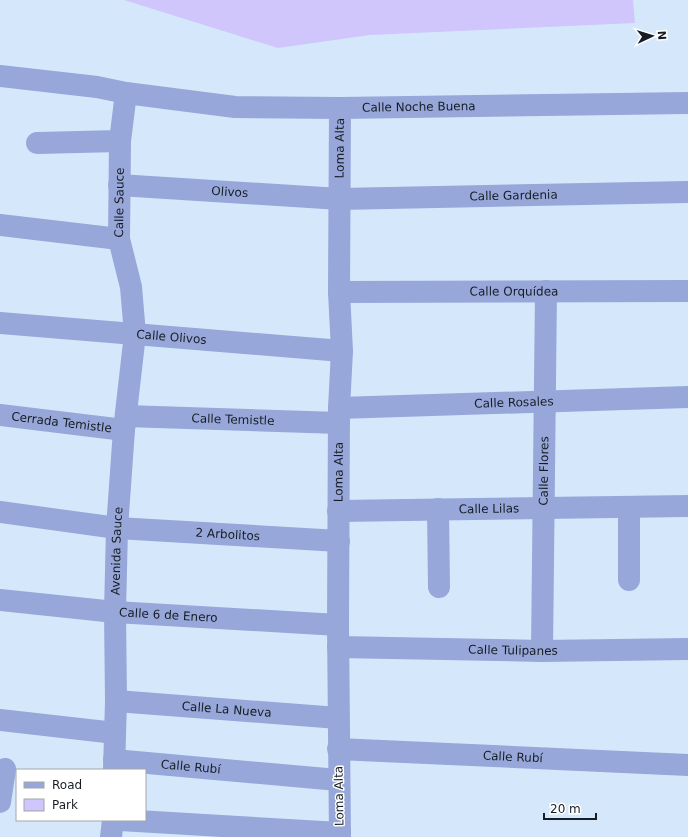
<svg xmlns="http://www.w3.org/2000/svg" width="688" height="837" font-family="'DejaVu Sans',sans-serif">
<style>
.green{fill:#d0c6fc}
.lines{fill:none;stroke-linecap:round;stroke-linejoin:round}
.minor{stroke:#97a7d9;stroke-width:22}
.labels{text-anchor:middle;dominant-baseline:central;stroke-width:3;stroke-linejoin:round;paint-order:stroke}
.street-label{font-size:12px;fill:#171d24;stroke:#fff}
</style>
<rect width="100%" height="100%" fill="#d5e8fb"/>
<!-- green -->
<path class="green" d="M 124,0 L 633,0 L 635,23 L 370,35 L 278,48 Z"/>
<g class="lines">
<!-- minor -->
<g class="minor">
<path id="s1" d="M 0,76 L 97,87 L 126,93 L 235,107 L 340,108 L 688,103"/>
<path d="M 37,143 L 120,141"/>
<path id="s2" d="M 119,185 L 340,199 L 688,192"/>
<path d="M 0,225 L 119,239"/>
<path id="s3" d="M 339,292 L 688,291"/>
<path id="s4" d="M 0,323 L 342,351"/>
<path id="s5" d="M 339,408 L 688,397"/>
<path id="s6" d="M 0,415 L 124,430"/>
<path id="s7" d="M 126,416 L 339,423"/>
<path d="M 629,507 L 629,580"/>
<path d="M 438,509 L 439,587"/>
<path id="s8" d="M 338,511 L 688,506"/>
<path id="s9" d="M 0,512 L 117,528 L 339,541"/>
<path id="s10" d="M 0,600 L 115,612 L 338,625"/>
<path id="s11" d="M 338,647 L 542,651 L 688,649"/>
<path id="s12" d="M 542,651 L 546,291"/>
<path id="s13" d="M 116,701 L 338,718"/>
<path d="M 0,720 L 115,733"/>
<path id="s14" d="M 338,749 L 688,765"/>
<path id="s15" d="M 114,760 L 338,780"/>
<path id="s16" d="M 114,770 L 116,701 L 115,612 L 117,528 L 124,430 L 135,334 L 131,287 L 119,239 L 120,141 L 126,93"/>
<path d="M 0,802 L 5,769"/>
<path d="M 120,820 L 340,833"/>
<path d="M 111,837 L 113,820"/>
<path id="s17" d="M 340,837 L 338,625 L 339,408 L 342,351 L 339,292 L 340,108"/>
</g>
</g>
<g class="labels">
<!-- street labels -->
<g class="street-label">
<text stroke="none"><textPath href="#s1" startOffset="421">Calle Noche Buena</textPath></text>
<text stroke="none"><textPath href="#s17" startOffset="689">Loma Alta</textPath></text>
<text stroke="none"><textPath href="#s2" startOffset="111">Olivos</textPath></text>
<text stroke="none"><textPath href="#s2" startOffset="395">Calle Gardenia</textPath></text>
<text stroke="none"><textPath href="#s16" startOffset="570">Calle Sauce</textPath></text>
<text stroke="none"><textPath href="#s3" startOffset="175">Calle Orquídea</textPath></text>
<text stroke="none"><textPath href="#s4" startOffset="172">Calle Olivos</textPath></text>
<text stroke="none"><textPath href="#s5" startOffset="175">Calle Rosales</textPath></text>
<text stroke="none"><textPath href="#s7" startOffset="107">Calle Temistle</textPath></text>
<text stroke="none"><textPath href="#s6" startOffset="62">Cerrada Temistle</textPath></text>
<text stroke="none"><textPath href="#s12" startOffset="180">Calle Flores</textPath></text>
<text stroke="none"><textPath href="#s17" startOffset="365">Loma Alta</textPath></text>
<text stroke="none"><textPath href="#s8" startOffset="151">Calle Lilas</textPath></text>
<text stroke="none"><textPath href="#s9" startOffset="229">2 Arbolitos</textPath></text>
<text stroke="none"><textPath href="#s16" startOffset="219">Avenida Sauce</textPath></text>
<text stroke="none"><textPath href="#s10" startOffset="169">Calle 6 de Enero</textPath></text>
<text stroke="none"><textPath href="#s11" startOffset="175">Calle Tulipanes</textPath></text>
<text stroke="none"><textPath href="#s13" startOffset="111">Calle La Nueva</textPath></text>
<text stroke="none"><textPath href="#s14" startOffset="175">Calle Rubí</textPath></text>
<text stroke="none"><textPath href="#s15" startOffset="77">Calle Rubí</textPath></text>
<text transform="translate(339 796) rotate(-91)">Loma Alta</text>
</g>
</g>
<!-- legend -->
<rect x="16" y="769" width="130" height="52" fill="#ffffff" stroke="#a2a5a7"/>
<rect x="24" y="782" width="20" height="6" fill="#97a7d9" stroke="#a2a5a7"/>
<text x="52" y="789" font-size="12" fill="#171d24">Road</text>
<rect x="24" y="799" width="20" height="12" fill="#d0c6fc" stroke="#a2a5a7"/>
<text x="52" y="809" font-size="12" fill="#171d24">Park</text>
<!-- north arrow -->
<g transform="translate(652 36) rotate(86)" stroke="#ffffff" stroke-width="3" paint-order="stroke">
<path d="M0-3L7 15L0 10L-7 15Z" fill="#171d24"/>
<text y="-6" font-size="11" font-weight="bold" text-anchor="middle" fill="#171d24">N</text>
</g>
<!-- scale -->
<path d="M544 813v6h52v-6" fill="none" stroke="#171d24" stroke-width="2"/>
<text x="550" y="813" font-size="12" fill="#171d24" stroke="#ffffff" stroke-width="3" paint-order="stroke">20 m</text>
</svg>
